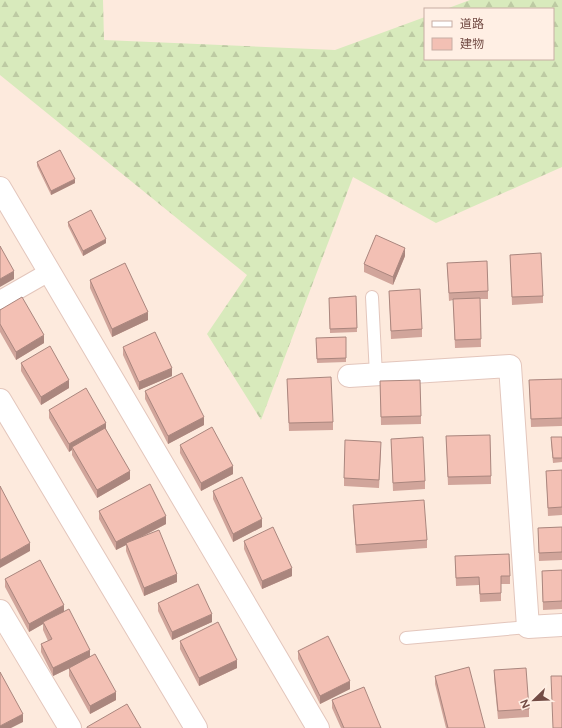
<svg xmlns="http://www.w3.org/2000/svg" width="562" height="728" font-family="Figtree,'Noto Sans JP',sans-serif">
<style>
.forest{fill:url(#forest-firs)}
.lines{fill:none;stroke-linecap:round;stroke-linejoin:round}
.service-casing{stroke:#e3c6bc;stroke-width:14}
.pedestrian-casing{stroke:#e3c6bc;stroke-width:20}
.minor-casing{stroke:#e3c6bc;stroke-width:24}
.tertiary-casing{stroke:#e3c6bc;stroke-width:24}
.service{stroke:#fff;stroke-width:12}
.pedestrian{stroke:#fff;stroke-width:18}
.minor{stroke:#fff;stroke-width:22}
.tertiary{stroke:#fff;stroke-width:22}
.wall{fill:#d1a59b}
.shaded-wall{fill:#aa867e}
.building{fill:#f3c0b4;stroke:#aa867e}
</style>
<defs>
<pattern id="forest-firs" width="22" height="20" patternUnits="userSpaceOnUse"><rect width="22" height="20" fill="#d8eabc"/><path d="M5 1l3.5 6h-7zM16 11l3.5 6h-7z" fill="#bdcaa3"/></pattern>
</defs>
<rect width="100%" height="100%" fill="#fdeadd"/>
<!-- forest -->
<path class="forest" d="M 0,0 L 103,0 L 104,40 L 335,50 L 425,17 L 425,59 L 553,59 L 553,9 L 446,9 L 470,0 L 562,0 L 562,167 L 436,223 L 353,177 L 261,420 L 207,334 L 247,275 L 0,75 Z"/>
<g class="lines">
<defs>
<path id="service" d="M 372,297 L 376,375
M 406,638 L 528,627"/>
<path id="pedestrian" d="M 0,300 L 49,272"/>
<path id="minor" d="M 0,188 L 318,728
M 349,376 L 510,366 L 528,627 L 562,625
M 0,611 L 70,728"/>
<path id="tertiary" d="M 0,400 L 196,728"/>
</defs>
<!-- service casing -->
<use href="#service" class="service-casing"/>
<!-- pedestrian casing -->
<use href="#pedestrian" class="pedestrian-casing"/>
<!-- minor casing -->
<use href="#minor" class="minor-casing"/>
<!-- tertiary casing -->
<use href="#tertiary" class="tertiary-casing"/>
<!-- service -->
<use href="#service" class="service"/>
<!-- pedestrian -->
<use href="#pedestrian" class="pedestrian"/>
<!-- minor -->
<use href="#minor" class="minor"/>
<!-- tertiary -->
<use href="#tertiary" class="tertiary"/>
</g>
<!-- wall -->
<path class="wall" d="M 37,162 L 75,183 L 51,195 L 37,166 Z
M 68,222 L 106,243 L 83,256 L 68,226 Z
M 510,255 L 543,296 L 543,303 L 512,305 Z
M 405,256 L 393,285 L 364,272 L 364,264 Z
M 447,263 L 488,291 L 488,299 L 480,299 L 481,347 L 455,348 L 453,300 L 449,301 Z
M 90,280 L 148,320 L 112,337 L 90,288 Z
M 389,291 L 422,329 L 422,337 L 391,339 Z
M 356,296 L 357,332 L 330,333 L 329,298 Z
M 0,310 L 44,343 L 16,360 L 0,332 Z
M 346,337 L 346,362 L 317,363 L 316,342 Z
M 123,347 L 172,376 L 139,390 L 123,355 Z
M 21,363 L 69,388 L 41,405 L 21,371 Z
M 287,379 L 333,422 L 333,430 L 289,431 Z
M 562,379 L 562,426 L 531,427 L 529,380 Z
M 380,381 L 421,416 L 421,424 L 381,425 Z
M 145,391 L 204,425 L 168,444 L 145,399 Z
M 49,410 L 106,429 L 130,479 L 97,498 L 72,455 L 72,450 L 69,452 L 49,418 Z
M 446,436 L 491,476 L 491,484 L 448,485 Z
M 562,437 L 562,462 L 553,463 L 551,442 Z
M 391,439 L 425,481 L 425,489 L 393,491 Z
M 180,445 L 233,474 L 201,491 L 180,453 Z
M 381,450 L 379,488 L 344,486 L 344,478 Z
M 562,470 L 562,515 L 548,516 L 546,471 Z
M 213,491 L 262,527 L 233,542 L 213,499 Z
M 353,505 L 427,540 L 427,548 L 356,553 L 353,513 Z
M 99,511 L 166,524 L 140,538 L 177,582 L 144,596 L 126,551 L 126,545 L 116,550 L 99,519 Z
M 562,527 L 562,560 L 539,561 L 538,528 Z
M 244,541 L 292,576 L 262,589 L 244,549 Z
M 455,556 L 510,576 L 510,584 L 501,584 L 501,601 L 480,602 L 479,585 L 456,586 Z
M 562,570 L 562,609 L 543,610 L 542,571 Z
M 5,579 L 64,612 L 90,657 L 116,700 L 90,714 L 69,676 L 69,668 L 70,668 L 53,676 L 41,652 L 41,644 L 48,641 L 43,630 L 43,624 L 29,632 L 5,587 Z
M 158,603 L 212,622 L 172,640 L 158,611 Z
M 180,641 L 237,668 L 199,686 L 180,649 Z
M 298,651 L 350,689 L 320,704 L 298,659 Z
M 494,670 L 529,709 L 529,717 L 498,719 L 494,678 Z
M 435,676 L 485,728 L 446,728 L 435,684 Z
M 332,700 L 381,728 L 341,728 L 332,708 Z"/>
<!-- shaded-wall -->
<path class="shaded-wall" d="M 75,179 L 75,183 L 51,195 L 51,191 Z
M 106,239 L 106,243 L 83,256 L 83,251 Z
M 405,248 L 405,256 L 393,285 L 393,277 Z
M 14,271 L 14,279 L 0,287 L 0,279 Z
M 148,312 L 148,320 L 112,337 L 112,329 Z
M 44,335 L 44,343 L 16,360 L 16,352 Z
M 172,368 L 172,376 L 139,390 L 139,382 Z
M 69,380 L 69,388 L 41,405 L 41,397 Z
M 204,417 L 204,425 L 168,444 L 168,436 Z
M 106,423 L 106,431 L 72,447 L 72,450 L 69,452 L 69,444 Z
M 233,466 L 233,474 L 201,491 L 201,483 Z
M 130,471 L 130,479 L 97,498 L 97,490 Z
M 166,516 L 166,524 L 127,544 L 126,543 L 126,545 L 116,550 L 116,542 Z
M 262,519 L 262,527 L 233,542 L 233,534 Z
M 30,543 L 30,551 L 0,568 L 0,560 Z
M 292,568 L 292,576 L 262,589 L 262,581 Z
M 177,574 L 177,582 L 144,596 L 144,588 Z
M 64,605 L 64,613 L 43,622 L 43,624 L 29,632 L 29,624 Z
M 212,614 L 212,622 L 172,640 L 172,632 Z
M 90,650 L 90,658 L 53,676 L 53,668 Z
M 237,660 L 237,668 L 199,686 L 199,678 Z
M 350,681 L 350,689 L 320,704 L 320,696 Z
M 116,692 L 116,700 L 90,714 L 90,706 Z
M 23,714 L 23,722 L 11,728 L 0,728 L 0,726 Z"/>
<!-- building -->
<path class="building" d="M 60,150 L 75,179 L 51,191 L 37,162 Z
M 91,210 L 106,239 L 83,251 L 68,222 Z
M 376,235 L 405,248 L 393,277 L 364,264 Z
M 0,246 L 14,271 L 0,279 Z
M 541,253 L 543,296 L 512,297 L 510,255 Z
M 487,261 L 488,291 L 449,293 L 447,263 Z
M 125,263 L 148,312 L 112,329 L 90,280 Z
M 420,289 L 422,329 L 391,331 L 389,291 Z
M 356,296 L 357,328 L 330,329 L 329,298 Z
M 22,297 L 44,335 L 16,352 L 0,324 L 0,310 Z
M 480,298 L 481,339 L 455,340 L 453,299 Z
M 155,332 L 172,368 L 139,382 L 123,347 Z
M 346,337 L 346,358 L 317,359 L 316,338 Z
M 50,346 L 69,380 L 41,397 L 21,363 Z
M 182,373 L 204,417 L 168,436 L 145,391 Z
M 331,377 L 333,422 L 289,423 L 287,379 Z
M 562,379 L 562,418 L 531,419 L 529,380 Z
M 420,380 L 421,416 L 381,417 L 380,381 Z
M 86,388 L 106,423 L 69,444 L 49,410 Z
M 212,427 L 233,466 L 201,483 L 180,445 Z
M 105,428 L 130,471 L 97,490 L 72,447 Z
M 490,435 L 491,476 L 448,477 L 446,436 Z
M 423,437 L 425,481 L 393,483 L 391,439 Z
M 551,437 L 562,437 L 562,458 L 553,458 Z
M 345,440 L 381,442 L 379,480 L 344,478 Z
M 562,470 L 562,507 L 548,508 L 546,471 Z
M 242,477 L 262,519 L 233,534 L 213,491 Z
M 150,484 L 166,516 L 116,542 L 99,511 Z
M 0,486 L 30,543 L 0,560 Z
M 424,500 L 427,540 L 356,545 L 353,505 Z
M 273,527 L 292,568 L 262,581 L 244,541 Z
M 562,527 L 562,552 L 539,553 L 538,528 Z
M 159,530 L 177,574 L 144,588 L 126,543 Z
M 509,554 L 510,576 L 501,576 L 501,593 L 480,594 L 479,577 L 456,578 L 455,556 Z
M 40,560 L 64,605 L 29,624 L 5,579 Z
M 562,570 L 562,601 L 543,602 L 542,571 Z
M 198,584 L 212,614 L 172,632 L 158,603 Z
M 69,609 L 90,650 L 53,668 L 41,644 L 52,639 L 43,622 Z
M 218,622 L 237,660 L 199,678 L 180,641 Z
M 328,636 L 350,681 L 320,696 L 298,651 Z
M 95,654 L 116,692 L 90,706 L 69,668 Z
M 469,667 L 485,728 L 448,728 L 435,676 Z
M 526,668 L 529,709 L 498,711 L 494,670 Z
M 0,672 L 23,714 L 0,726 Z
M 551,676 L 562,676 L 562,728 L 553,728 Z
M 364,687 L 381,728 L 344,728 L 332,700 Z
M 127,704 L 141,728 L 87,728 L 87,727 Z"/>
<!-- legend -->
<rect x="424" y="8" width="130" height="52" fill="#ffefe4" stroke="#c7aea4"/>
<rect x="432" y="21" width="20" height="6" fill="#ffffff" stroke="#c7aea4"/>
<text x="460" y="28" font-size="12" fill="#734c45">道路</text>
<rect x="432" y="38" width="20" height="12" fill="#f3c0b4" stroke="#c7aea4"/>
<text x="460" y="48" font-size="12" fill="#734c45">建物</text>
<!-- north arrow -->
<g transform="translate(534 700) rotate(247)" stroke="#ffefe4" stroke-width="3" paint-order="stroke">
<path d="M0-3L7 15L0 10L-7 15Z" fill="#734c45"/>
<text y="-6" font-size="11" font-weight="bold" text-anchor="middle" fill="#734c45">N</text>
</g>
</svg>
